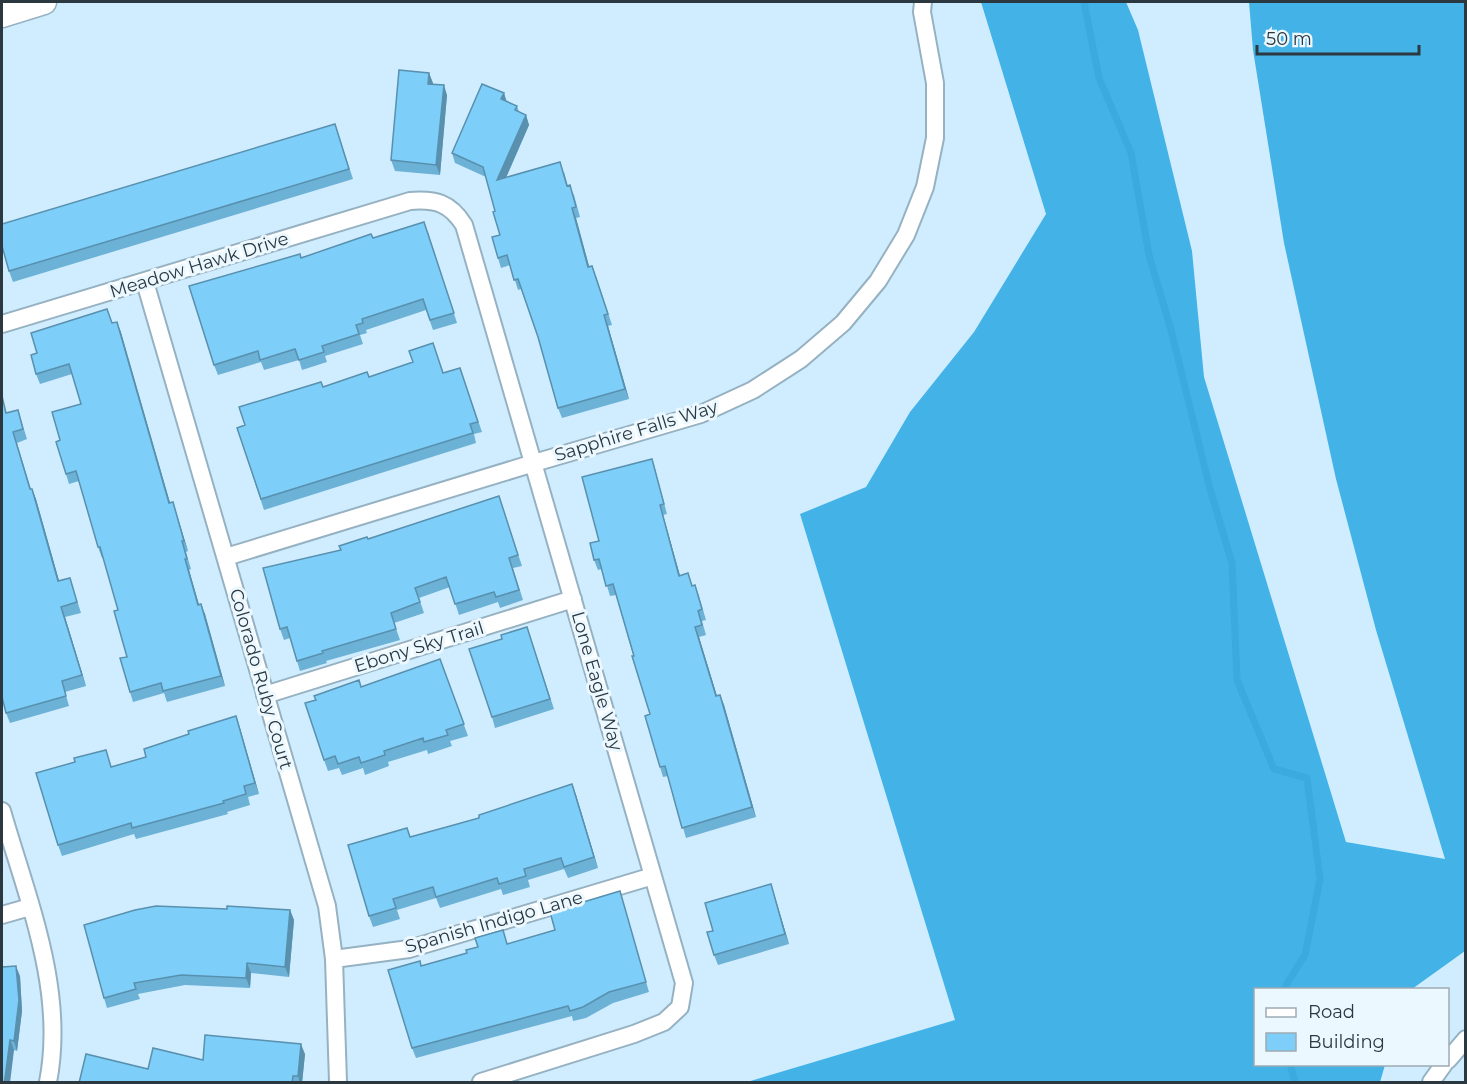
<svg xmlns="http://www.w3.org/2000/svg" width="1467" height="1084" font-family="Montserrat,sans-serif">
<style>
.forest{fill:#43b2e7}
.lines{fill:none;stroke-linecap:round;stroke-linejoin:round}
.stream{stroke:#3aaadf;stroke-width:7}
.street-casing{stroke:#96b2c2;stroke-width:20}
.secondary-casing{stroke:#96b2c2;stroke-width:27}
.street{stroke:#fff;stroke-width:16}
.secondary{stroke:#fff;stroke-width:24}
.wall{fill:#6cb1d6}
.shaded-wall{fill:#5890ae}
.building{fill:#7dcef9;stroke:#5890ae;stroke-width:1.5}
.labels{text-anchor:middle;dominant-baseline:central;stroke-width:6;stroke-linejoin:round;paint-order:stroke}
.street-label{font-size:18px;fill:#2c383f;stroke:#ecf8ff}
</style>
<rect width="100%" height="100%" fill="#d0edff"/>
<!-- forest -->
<path class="forest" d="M 981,2 L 1126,2 L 1138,30 L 1192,251 L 1204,377 L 1346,842 L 1445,859 L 1376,630 L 1336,479 L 1284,243 L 1253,50 L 1249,2 L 1465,2 L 1465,951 L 1412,989 L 1256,990 L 1256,1064 L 1385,1065 L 1380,1082 L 747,1082 L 955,1020 L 800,514 L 866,487 L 910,412 L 974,332 L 1046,214 Z"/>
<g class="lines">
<!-- stream -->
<path class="stream" d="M 1084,2 L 1099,78 L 1131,153 L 1149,255 L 1171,330 L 1210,489 L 1232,563 L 1237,680 L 1274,769 L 1307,778 L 1320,879 L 1305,955 L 1286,985 L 1286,990
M 1290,1064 L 1295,1082"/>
<defs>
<path id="street" d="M 145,282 L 327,906 L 334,959 L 338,1082
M 2,324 L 410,201 C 436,199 450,203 464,225 L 684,983 L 680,1007 L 664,1022 L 634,1034 L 481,1082
M 226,557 L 534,463 L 701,414 L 753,390 L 801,359 L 843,323 L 878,281 L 906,235 L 925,187 L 935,138 L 935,83 L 922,12 L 923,2
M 265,695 L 573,599
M 2,811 C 27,898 66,990 48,1082
M 2,915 L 30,907
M 334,959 L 409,949 L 653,876
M 1448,1060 L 1466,1039
M 1431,1082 L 1444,1064"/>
<path id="secondary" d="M 2,15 L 44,2"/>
</defs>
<!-- street casing -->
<use href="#street" class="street-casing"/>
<!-- secondary casing -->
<use href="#secondary" class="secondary-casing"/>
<!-- street -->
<use href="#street" class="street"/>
<!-- secondary -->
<use href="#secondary" class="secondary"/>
</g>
<!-- wall -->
<path class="wall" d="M 429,73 L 433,84 L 447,95 L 440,175 L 395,171 L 391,160 Z
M 504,93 L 507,102 L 517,106 L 519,112 L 526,115 L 529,125 L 506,178 L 564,172 L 568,186 L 574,195 L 580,217 L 576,218 L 589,266 L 596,276 L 612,325 L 608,326 L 629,399 L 562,418 L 558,408 L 538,337 L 521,289 L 518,290 L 510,265 L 501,268 L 498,258 L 500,235 L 495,211 L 486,177 L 455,163 L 452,153 Z
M 335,124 L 353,179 L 13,282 L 9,271 Z
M 428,232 L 457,323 L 433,330 L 426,310 L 366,330 L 367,333 L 360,335 L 363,344 L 325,356 L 327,362 L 302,370 L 299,360 L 264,370 L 261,362 L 218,375 L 214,365 L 302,257 L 373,238 Z
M 117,322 L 170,503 L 176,512 L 188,551 L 186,552 L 191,569 L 189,570 L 199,605 L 205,614 L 225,686 L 167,702 L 164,693 L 133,702 L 130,692 L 127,657 L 118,610 L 103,557 L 102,558 L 98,547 L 79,481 L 69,484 L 66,474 L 60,440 L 81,404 L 72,374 L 40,384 L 36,374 L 37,353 Z
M 460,368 L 482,432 L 474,434 L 476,443 L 264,510 L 237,428 L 245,425 L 323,387 L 369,377 L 444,373 Z
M 18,410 L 27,439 L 17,443 L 31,489 L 32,489 L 36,499 L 59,581 L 70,578 L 81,613 L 65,617 L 86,686 L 65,692 L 69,706 L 10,723 L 6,713 L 2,691 L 7,413 Z
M 652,459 L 655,469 L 667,514 L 663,515 L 680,576 L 692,586 L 695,585 L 699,596 L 706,620 L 702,621 L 706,635 L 699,637 L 717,696 L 720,695 L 724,705 L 756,817 L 686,838 L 668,776 L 663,777 L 660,767 L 650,714 L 616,595 L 610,596 L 602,569 L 598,570 L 594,560 L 599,541 Z
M 499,496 L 522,566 L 513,568 L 523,600 L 500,608 L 498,602 L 459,615 L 450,587 L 419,598 L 424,613 L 394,623 L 400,640 L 326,661 L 327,663 L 300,671 L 290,638 L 284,640 L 280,629 L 341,550 L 368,539 Z
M 527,627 L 554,709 L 495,728 L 492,717 L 502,639 Z
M 440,659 L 468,736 L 450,741 L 452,746 L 428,754 L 427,750 L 388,762 L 389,766 L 365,775 L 363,768 L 342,775 L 339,768 L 328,771 L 324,760 L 361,687 Z
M 236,716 L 259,794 L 248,797 L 250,805 L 227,812 L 228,814 L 136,839 L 134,834 L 62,856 L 58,845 L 111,767 L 146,757 L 189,734 Z
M 576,795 L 598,868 L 568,878 L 564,869 L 528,880 L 530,887 L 503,895 L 501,889 L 440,908 L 436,898 L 397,910 L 400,919 L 373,927 L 369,916 L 410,837 Z
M 774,894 L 789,944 L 718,965 L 714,955 L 713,931 Z
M 623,902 L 649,992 L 613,1003 L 586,1018 L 573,1021 L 572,1016 L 416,1058 L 412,1048 L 422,966 L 507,944 L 555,930 Z
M 227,909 L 290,910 L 294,920 L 289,977 L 251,973 L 250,988 L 185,985 L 138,994 L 140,999 L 107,1008 L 104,998 Z
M 20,976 L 22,1011 L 17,1051 L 14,1050 L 2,1083 Z
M 305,1054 L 302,1083 L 79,1083 L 148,1069 L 203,1060 Z"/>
<!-- shaded-wall -->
<path class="shaded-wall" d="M 429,73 L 433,83 L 431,94 L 428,84 Z
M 444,85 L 447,95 L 440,175 L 436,165 Z
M 504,93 L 507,104 L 501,99 Z
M 526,115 L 529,125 L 500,191 L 497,180 Z
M 572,208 L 576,218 L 592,277 L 588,267 Z
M 604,315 L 608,326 L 629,399 L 625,389 Z
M 117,322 L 121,332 L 173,513 L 169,503 Z
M 32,489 L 36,499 L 62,591 L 58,581 Z
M 173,502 L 176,512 L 188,551 L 184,541 Z
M 660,505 L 663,515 L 683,586 L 679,576 Z
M 185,559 L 189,570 L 202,615 L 198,605 Z
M 201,604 L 205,614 L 225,686 L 221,676 Z
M 61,607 L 65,617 L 86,686 L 82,675 Z
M 695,627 L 699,637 L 720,706 L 716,696 Z
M 720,695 L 724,705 L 756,817 L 752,807 Z
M 236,716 L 240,728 L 259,794 L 255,783 Z
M 572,784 L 576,795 L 598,868 L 594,857 Z
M 771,884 L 789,944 L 785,934 Z
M 290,910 L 294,920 L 289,977 L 285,967 Z
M 247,963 L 251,973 L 250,988 L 246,978 Z
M 16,966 L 20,976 L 22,1011 L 17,1051 L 14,1041 Z
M 10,1040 L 14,1050 L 10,1083 L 4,1083 Z
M 301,1044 L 305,1054 L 302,1083 L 300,1083 L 298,1076 Z"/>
<!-- building -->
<path class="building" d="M 399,70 L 429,73 L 428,84 L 444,85 L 436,165 L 391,160 Z
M 482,84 L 504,93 L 501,99 L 517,106 L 515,110 L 526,115 L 497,180 L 560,162 L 567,186 L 570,185 L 576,207 L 572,208 L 588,267 L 592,266 L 608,314 L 604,315 L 625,389 L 558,408 L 538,337 L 518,279 L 514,280 L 507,255 L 498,258 L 492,237 L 500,235 L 493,212 L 495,211 L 483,167 L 452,153 Z
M 335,124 L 349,169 L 9,271 L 2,246 L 2,224 Z
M 424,222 L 454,313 L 430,320 L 423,299 L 362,319 L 363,323 L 356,325 L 359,334 L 322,346 L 324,352 L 299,360 L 295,349 L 260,360 L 258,351 L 214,365 L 189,286 L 300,254 L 301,258 L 371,234 L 373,238 Z
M 107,309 L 112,323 L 117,322 L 169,503 L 173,502 L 184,541 L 182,541 L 187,559 L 185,559 L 198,605 L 201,604 L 221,676 L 163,691 L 161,683 L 130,692 L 120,658 L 127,657 L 114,611 L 118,610 L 100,547 L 98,547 L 76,471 L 66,474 L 56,442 L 60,440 L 52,412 L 81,404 L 69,364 L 36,374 L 31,355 L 37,353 L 31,333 Z
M 433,343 L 443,373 L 460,368 L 478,422 L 470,424 L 473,433 L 261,499 L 237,428 L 245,425 L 239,407 L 321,382 L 323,387 L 367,372 L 369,377 L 413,362 L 409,351 Z
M 2,396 L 6,413 L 18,410 L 23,429 L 13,432 L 30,489 L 32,489 L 58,581 L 70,578 L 77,602 L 61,607 L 82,675 L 62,681 L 66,696 L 6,713 L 2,697 Z
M 652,459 L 664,504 L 660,505 L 679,576 L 688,573 L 692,586 L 695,585 L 702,609 L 698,611 L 702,625 L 695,627 L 716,696 L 720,695 L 752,807 L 682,828 L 665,766 L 660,767 L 645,716 L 650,714 L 632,656 L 634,656 L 613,584 L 606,586 L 599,559 L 594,560 L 590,543 L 599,541 L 582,477 Z
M 499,496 L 518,555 L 509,558 L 519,590 L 496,597 L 494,592 L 455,604 L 446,577 L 415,588 L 420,602 L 391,613 L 396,629 L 322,651 L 323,653 L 297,661 L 287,627 L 280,629 L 263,568 L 341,550 L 339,546 L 367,537 L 368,539 Z
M 527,627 L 550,699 L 492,717 L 469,649 L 502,639 L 501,635 Z
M 440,659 L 464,724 L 446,730 L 448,735 L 424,742 L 423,738 L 384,751 L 385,755 L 361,763 L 359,757 L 338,764 L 335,756 L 324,760 L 305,703 L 316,700 L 314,696 L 359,680 L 361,687 Z
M 236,716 L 255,783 L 244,786 L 246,794 L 223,801 L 224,803 L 132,828 L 131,823 L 58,845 L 36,773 L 75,762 L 74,758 L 106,750 L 111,767 L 146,757 L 144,749 L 189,734 L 188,731 Z
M 572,784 L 594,857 L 564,867 L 561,858 L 524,869 L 526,876 L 499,884 L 497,878 L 436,897 L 433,887 L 393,899 L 396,908 L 369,916 L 348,845 L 407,828 L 410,837 L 443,828 L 479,818 L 479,815 Z
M 771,884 L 785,934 L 714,955 L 707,932 L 713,931 L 705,903 Z
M 620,891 L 646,982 L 609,992 L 583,1007 L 570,1011 L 568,1006 L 412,1048 L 388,970 L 420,961 L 421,966 L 467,953 L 466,950 L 478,947 L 475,938 L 503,930 L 507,944 L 555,930 L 550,912 Z
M 156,906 L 227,909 L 227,906 L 290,910 L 285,967 L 247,963 L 246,978 L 181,975 L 134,983 L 136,989 L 104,998 L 84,925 L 135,910 Z
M 16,966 L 19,1000 L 14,1041 L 10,1040 L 5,1078 L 4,1083 L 2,1083 L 2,967 Z
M 205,1035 L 301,1044 L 298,1076 L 293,1076 L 292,1083 L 79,1083 L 86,1054 L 148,1069 L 153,1048 L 203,1060 Z"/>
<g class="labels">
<!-- street labels -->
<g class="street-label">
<text transform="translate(199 265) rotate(-17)">Meadow Hawk Drive</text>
<text transform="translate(636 431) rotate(-17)">Sapphire Falls Way</text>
<text transform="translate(419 647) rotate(-17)">Ebony Sky Trail</text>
<text transform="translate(261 679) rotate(74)">Colorado Ruby Court</text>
<text transform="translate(597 681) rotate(74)">Lone Eagle Way</text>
<text transform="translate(494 922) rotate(-16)">Spanish Indigo Lane</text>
</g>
</g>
<!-- border -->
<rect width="1467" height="1084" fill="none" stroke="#2c383f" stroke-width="6"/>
<!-- legend -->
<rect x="1254" y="988" width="195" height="78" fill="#ecf8ff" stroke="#9fabb2" stroke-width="1.5"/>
<rect x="1266" y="1008" width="30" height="9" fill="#ffffff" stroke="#9fabb2" stroke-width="1.5"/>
<text x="1308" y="1018" font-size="18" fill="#2c383f">Road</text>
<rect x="1266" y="1033" width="30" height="18" fill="#7dcef9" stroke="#9fabb2" stroke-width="1.5"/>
<text x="1308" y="1048" font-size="18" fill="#2c383f">Building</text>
<!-- scale -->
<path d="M1257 45v9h162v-9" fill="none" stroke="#2c383f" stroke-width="3"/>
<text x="1266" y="45" font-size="18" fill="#2c383f" stroke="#ecf8ff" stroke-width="4.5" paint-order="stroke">50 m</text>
</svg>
